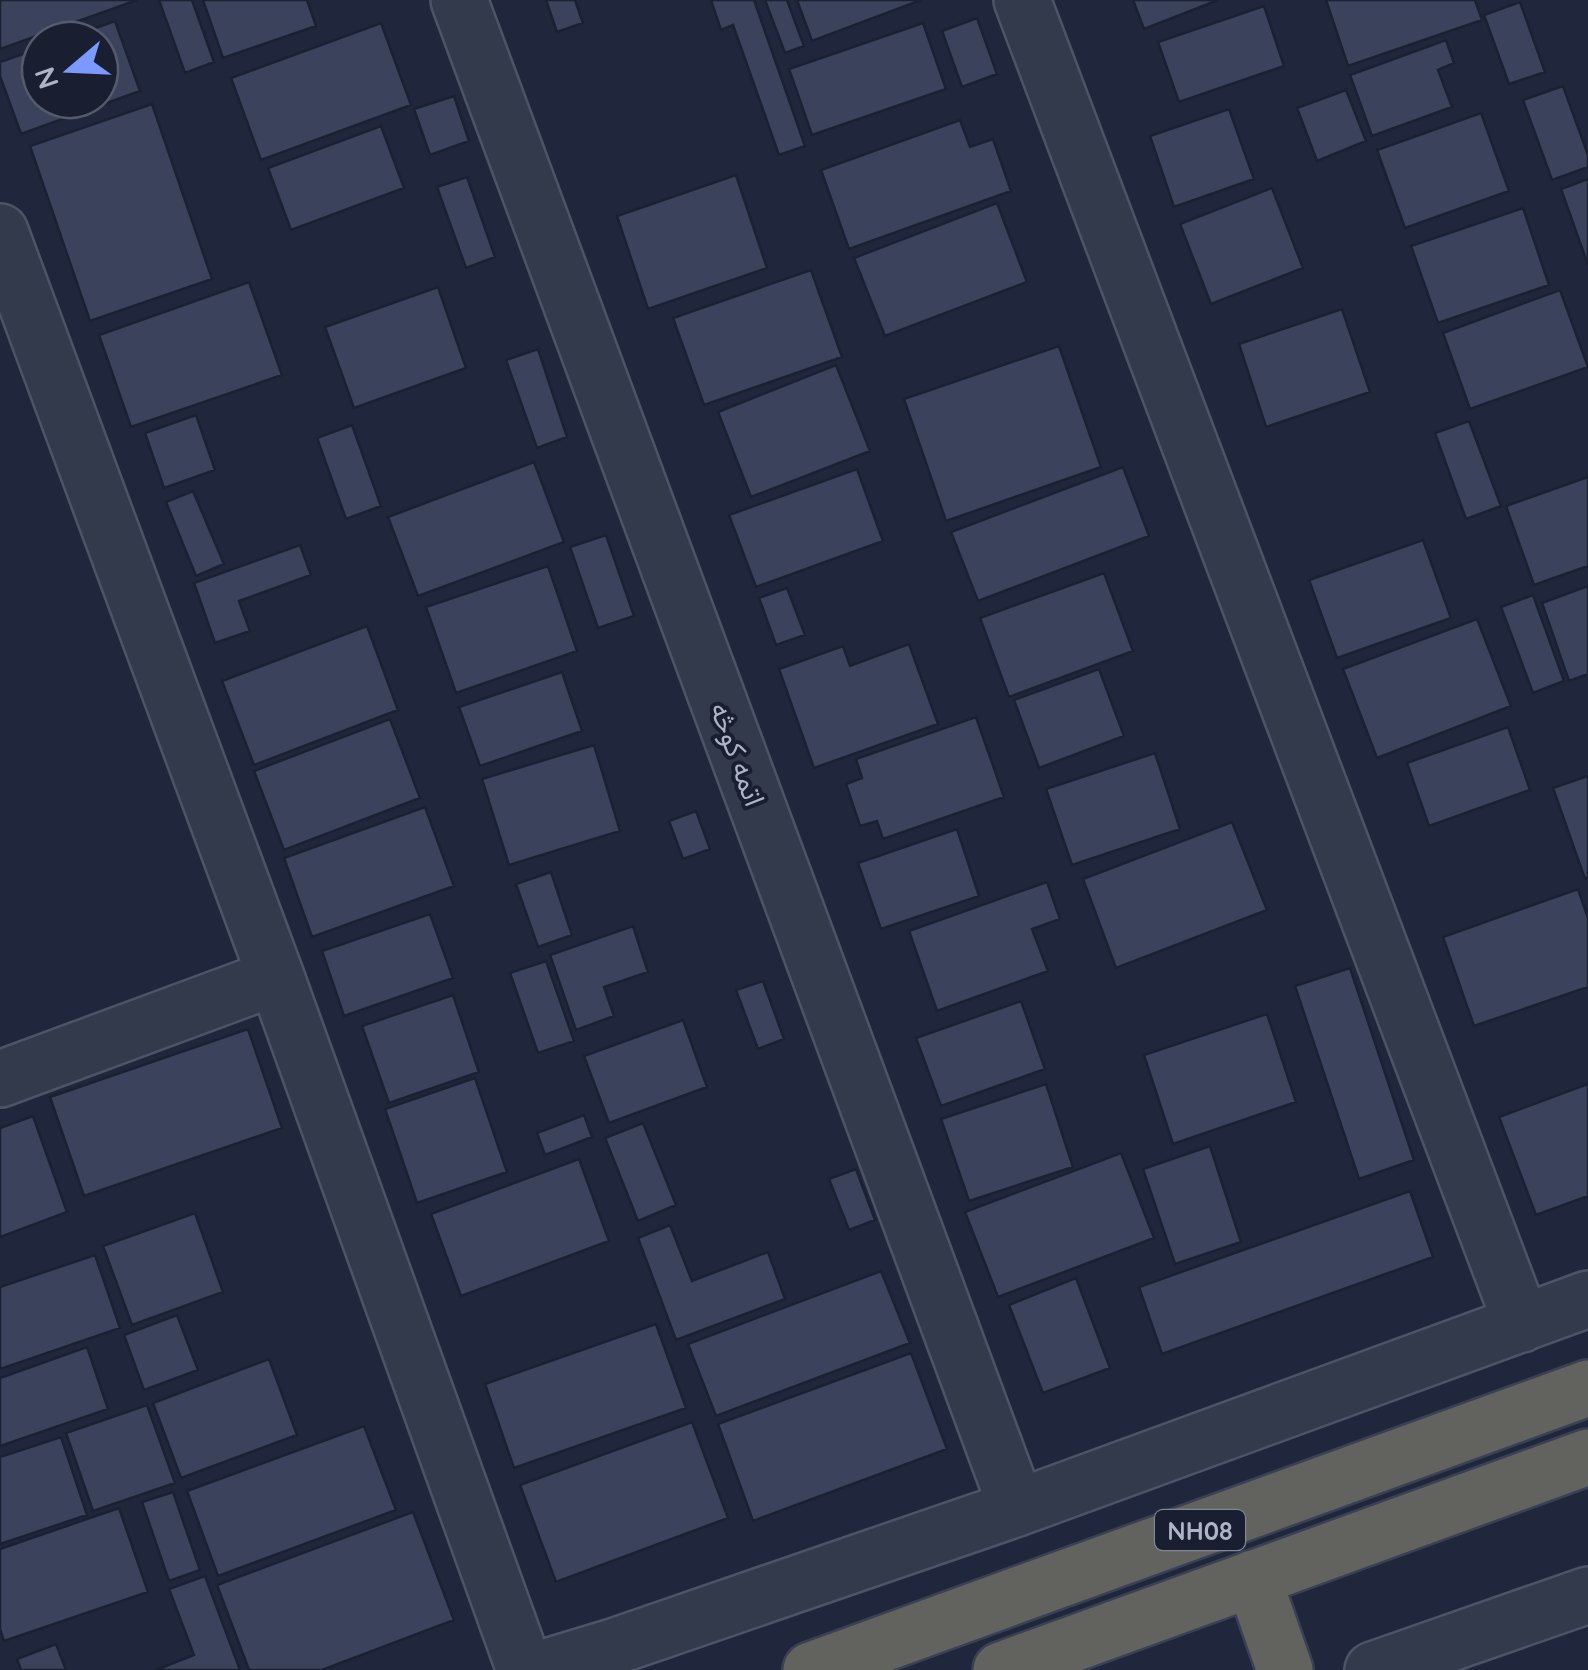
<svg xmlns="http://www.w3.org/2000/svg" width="1588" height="1670" font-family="Quicksand,'Noto Sans Arabic',sans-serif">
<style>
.building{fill:#3b435c;stroke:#1b2133;stroke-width:2.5}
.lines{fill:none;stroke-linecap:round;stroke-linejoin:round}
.minor-casing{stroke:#4e5467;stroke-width:60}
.trunk-casing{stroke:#3b4154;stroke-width:60}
.minor{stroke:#333a4c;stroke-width:55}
.trunk{stroke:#62625e;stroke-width:55}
.labels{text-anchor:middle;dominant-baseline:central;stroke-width:8;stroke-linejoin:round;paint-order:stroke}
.shield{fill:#191f31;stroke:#81879b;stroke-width:2.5}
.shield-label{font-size:25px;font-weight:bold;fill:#aeb4c8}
.street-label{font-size:28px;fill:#aeb4c8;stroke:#191f31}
</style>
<rect width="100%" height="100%" fill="#20273c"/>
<!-- building -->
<path class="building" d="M 0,0 L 137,0 L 0,49 Z
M 159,0 L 192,0 L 214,62 L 185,73 Z
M 203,0 L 307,0 L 316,26 L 223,58 Z
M 546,0 L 575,0 L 583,23 L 557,32 Z
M 711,0 L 754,0 L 805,146 L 779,155 L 733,25 L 721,30 Z
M 765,0 L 787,0 L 804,46 L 785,53 Z
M 797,0 L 921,0 L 812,41 Z
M 1133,0 L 1218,0 L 1144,29 Z
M 1326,0 L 1475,0 L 1482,20 L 1348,66 Z
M 1520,2 L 1545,72 L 1509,84 L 1484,15 Z
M 1264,6 L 1284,66 L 1179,102 L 1158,42 Z
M 977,18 L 997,74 L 962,87 L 942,31 Z
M 115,21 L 140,91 L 21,134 L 0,76 L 0,62 L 40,48 L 40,100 L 100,100 L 100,40 L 62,40 Z
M 381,23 L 411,105 L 261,160 L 231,78 Z
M 923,23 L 946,89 L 812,135 L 789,69 Z
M 1446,40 L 1454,63 L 1438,70 L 1452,107 L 1372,136 L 1350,75 Z
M 1563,86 L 1588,155 L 1588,167 L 1552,180 L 1523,100 Z
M 1346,90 L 1366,141 L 1317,161 L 1297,108 Z
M 454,96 L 469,141 L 430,155 L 414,109 Z
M 152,104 L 212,279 L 90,321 L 30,146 Z
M 1229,109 L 1254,179 L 1174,207 L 1150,136 Z
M 1481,113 L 1509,191 L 1405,228 L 1377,150 Z
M 960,120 L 970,147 L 993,139 L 1011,191 L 849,249 L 821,170 Z
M 381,126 L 404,188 L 291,230 L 268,168 Z
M 736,175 L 767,268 L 648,309 L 617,216 Z
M 467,177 L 495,257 L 466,268 L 437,187 Z
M 1588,179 L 1588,265 L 1561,189 Z
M 1272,188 L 1303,268 L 1211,304 L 1180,224 Z
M 997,203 L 1027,282 L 885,336 L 854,258 Z
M 1523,208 L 1549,285 L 1438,323 L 1411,246 Z
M 811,270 L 842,357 L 704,405 L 673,318 Z
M 249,282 L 282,375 L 131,427 L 99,335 Z
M 438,287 L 466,368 L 354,408 L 325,327 Z
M 1560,290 L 1588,367 L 1470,409 L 1443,333 Z
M 1342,309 L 1370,392 L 1266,427 L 1239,344 Z
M 1059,346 L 1101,467 L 946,521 L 904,399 Z
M 538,349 L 567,437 L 537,448 L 506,360 Z
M 836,365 L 870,451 L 751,497 L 718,412 Z
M 196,415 L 215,470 L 164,488 L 145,433 Z
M 1469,421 L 1501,506 L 1466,519 L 1435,433 Z
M 352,425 L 381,506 L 346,519 L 317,438 Z
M 534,462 L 564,542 L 418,596 L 388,517 Z
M 1123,467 L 1149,536 L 978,601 L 951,532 Z
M 857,469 L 883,541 L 756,587 L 729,515 Z
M 1588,477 L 1588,566 L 1534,585 L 1506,506 Z
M 193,491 L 224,564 L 196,576 L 166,502 Z
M 606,535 L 634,616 L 598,628 L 570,547 Z
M 1423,540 L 1451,618 L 1337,658 L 1309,580 Z
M 300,545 L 311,575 L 239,601 L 250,631 L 215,643 L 194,583 Z
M 548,566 L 577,651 L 456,693 L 426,607 Z
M 1104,573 L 1133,651 L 1009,697 L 980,618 Z
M 1588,586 L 1588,674 L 1569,681 L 1542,603 Z
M 787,588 L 805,635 L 776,645 L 759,598 Z
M 1533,595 L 1564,681 L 1533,693 L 1501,607 Z
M 1477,619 L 1511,706 L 1377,758 L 1343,669 Z
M 367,626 L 398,710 L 254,765 L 222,681 Z
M 909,644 L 938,724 L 814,768 L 779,669 L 843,646 L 850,666 Z
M 1099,669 L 1124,736 L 1039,768 L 1014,700 Z
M 562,672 L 582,731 L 480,766 L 459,707 Z
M 976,717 L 1004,797 L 883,839 L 877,821 L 860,826 L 846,784 L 862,778 L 856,759 Z
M 390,719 L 420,798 L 284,850 L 254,771 Z
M 1508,727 L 1530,790 L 1429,826 L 1407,763 Z
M 594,745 L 620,831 L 509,865 L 482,779 Z
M 1155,753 L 1180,829 L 1072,865 L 1046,789 Z
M 1588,776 L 1588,877 L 1585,879 L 1553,788 Z
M 425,807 L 454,886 L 312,937 L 284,858 Z
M 696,811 L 710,849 L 683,859 L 669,821 Z
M 1232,822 L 1267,910 L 1116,968 L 1083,879 Z
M 957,829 L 979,896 L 881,929 L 858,863 Z
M 551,872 L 572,935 L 538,947 L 516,884 Z
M 1047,882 L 1060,919 L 1032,929 L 1048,971 L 937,1011 L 909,931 Z
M 1578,889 L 1588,918 L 1588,987 L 1474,1026 L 1443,937 Z
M 430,914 L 453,978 L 344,1016 L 322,951 Z
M 633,926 L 648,972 L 604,987 L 614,1016 L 576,1030 L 550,955 Z
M 546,961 L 574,1041 L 538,1053 L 510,973 Z
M 1350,968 L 1414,1160 L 1359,1179 L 1295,986 Z
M 763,981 L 784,1039 L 758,1049 L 736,990 Z
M 453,995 L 479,1072 L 389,1103 L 362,1026 Z
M 1021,1001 L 1045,1069 L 941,1106 L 916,1038 Z
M 1267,1014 L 1296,1102 L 1173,1144 L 1144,1055 Z
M 683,1020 L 707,1087 L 609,1123 L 584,1056 Z
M 248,1029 L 282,1128 L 84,1196 L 50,1097 Z
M 475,1078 L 507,1172 L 417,1203 L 385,1109 Z
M 1046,1084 L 1073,1167 L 969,1201 L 941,1119 Z
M 1588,1084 L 1588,1196 L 1536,1215 L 1499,1117 Z
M 584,1115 L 592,1137 L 545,1155 L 537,1133 Z
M 33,1116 L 67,1212 L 0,1237 L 0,1128 Z
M 643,1123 L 676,1205 L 638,1221 L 605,1138 Z
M 1210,1146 L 1241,1242 L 1175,1264 L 1143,1169 Z
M 1121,1153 L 1154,1238 L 998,1297 L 965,1212 Z
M 579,1159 L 609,1241 L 461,1296 L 431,1214 Z
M 856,1169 L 875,1220 L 849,1230 L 829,1179 Z
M 1410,1191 L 1433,1257 L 1162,1354 L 1139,1287 Z
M 195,1213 L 223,1292 L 132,1325 L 103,1246 Z
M 670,1225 L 692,1281 L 768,1252 L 785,1299 L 676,1340 L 638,1238 Z
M 95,1255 L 120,1328 L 0,1369 L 0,1287 Z
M 881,1271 L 910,1343 L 716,1416 L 688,1344 Z
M 1076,1278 L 1110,1368 L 1043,1393 L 1009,1305 Z
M 177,1315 L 198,1370 L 144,1390 L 124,1335 Z
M 656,1324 L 686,1408 L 514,1468 L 485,1384 Z
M 87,1347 L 108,1409 L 0,1446 L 0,1378 Z
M 911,1353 L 947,1449 L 753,1521 L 718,1424 Z
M 269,1359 L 297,1435 L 181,1478 L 153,1403 Z
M 147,1405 L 175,1483 L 93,1511 L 66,1433 Z
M 692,1422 L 728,1518 L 556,1582 L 520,1485 Z
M 364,1426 L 396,1510 L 218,1576 L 187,1491 Z
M 61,1437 L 87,1515 L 0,1544 L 0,1457 Z
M 173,1492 L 200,1570 L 169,1581 L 142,1502 Z
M 119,1508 L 148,1592 L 4,1641 L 0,1629 L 0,1549 Z
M 413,1512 L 454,1620 L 322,1670 L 249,1670 L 217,1585 Z
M 205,1576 L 240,1670 L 156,1670 L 194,1655 L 169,1589 Z
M 56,1644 L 66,1670 L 21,1670 L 17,1659 Z"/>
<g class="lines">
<defs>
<path id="minor" d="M 459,0 L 1017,1508
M 1022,0 L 1522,1324
M 0,232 L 276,977 L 525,1670
M 0,1079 L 276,977
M 537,1670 L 613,1647 L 1017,1508 L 1588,1299
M 1373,1670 L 1588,1595"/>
<path id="trunk" d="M 1253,1578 L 1285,1670
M 811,1670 L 1588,1388
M 1001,1670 L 1588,1457"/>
</defs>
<!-- minor casing -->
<use href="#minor" class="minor-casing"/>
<!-- trunk casing -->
<use href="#trunk" class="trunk-casing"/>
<!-- minor -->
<use href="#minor" class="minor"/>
<!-- trunk -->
<use href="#trunk" class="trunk"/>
</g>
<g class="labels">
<!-- shield labels -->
<rect class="shield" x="1155" y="1510" width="90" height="40" rx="8"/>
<g class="shield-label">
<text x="1200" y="1530">NH08</text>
</g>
<!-- street labels -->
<g class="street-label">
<text transform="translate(738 754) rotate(70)">اتمه کوڅه</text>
</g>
</g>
<!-- north arrow -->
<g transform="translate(70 70) rotate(251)"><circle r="48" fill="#191f31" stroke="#555b6d" stroke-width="2.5"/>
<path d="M0-8L18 38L0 25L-18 38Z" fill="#7c99ff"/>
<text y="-15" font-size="28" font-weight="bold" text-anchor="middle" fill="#aeb4c8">N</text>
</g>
</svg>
